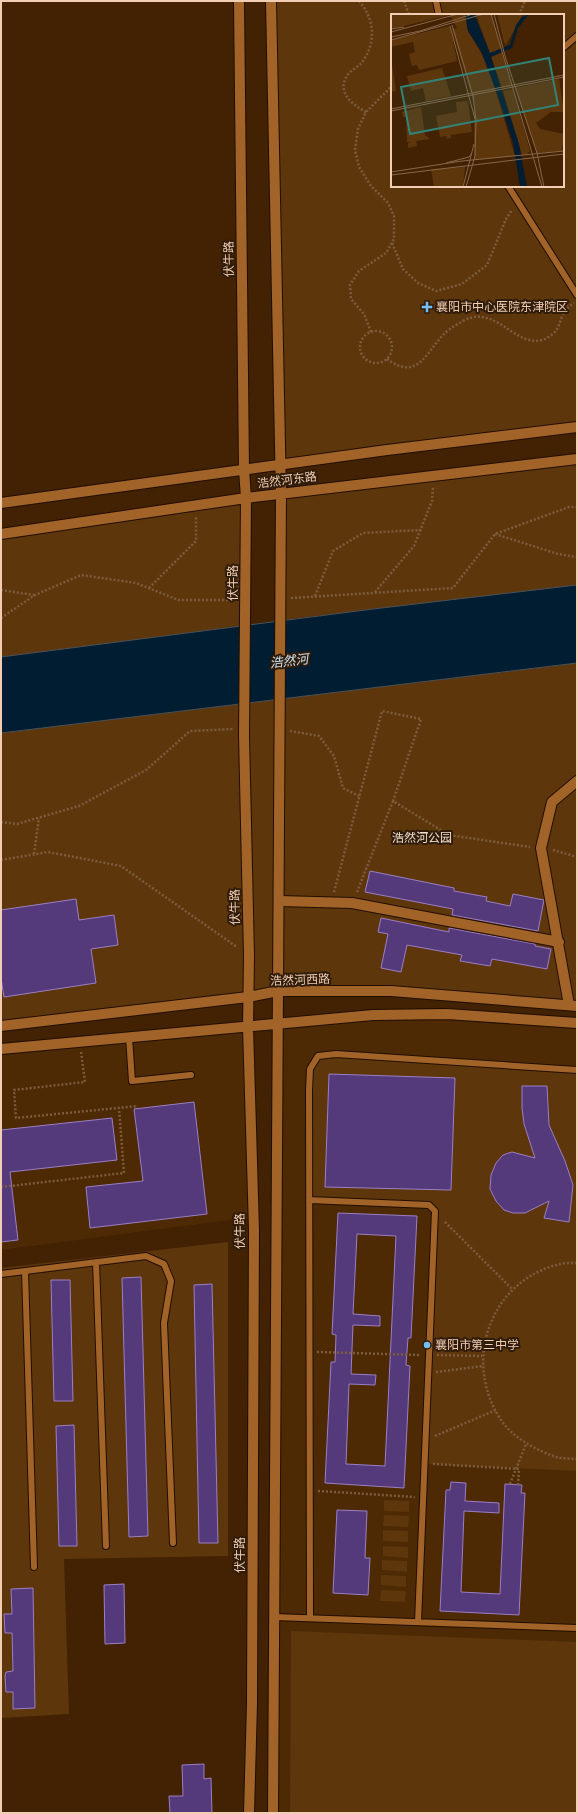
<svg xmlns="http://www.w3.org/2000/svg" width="578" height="1814" font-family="'Public Sans','Noto Sans SC',sans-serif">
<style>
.built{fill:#4d2904}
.green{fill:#5e360c;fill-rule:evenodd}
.water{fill:#001d31;stroke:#495258}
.building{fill:#543a7b;stroke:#9a7fc6;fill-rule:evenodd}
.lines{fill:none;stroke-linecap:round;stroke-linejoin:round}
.lane-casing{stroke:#210e00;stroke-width:8}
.street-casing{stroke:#210e00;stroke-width:12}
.secondary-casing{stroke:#210e00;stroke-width:12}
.path{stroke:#7d5c3e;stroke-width:2.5;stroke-dasharray:2 2;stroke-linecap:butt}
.lane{stroke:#a16328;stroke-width:6}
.street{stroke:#a16328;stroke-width:10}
.secondary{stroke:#a16328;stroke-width:10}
.path-bridge{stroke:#7d5c3e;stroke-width:2.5;stroke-dasharray:2 2;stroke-linecap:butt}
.poi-dot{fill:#74c0f6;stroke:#301c0a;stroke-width:1.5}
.labels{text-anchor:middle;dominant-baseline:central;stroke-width:4;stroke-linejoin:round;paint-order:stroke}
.street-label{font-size:12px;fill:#f2cfb4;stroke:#301c0a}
.poi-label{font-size:12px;fill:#f2cfb4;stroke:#301c0a;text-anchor:start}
.park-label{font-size:12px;fill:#f2ddcc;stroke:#301c0a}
.water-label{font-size:13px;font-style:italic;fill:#cce2f3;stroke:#301c0a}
.inset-road{fill:none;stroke:#886749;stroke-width:1}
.view{fill:#318378;fill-opacity:0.15;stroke:#318378;stroke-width:2}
.inset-edge{fill:none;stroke:#f2cfb4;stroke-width:2}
</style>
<rect width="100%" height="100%" fill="#422202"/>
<!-- built -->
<path class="built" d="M 373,1015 L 577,1023 L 577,1813 L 273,1813 L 278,1024 Z
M 248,1027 L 253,1217 L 1,1250 L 1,1049 Z"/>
<!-- green -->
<path class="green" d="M 271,1 L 577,1 L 577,427 L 280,465 ZM 392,15 L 563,15 L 563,186 L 392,186 Z
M 577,459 L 577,585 L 281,620 L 281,494 Z
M 246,498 L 245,628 L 1,657 L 1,533 Z
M 577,663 L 577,1007 L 391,991 L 248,997 L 1,1026 L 1,733 Z
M 336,1054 L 577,1070 L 577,1471 L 424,1464 L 435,1211 L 429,1205 L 309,1200 L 310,1069 L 318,1056 Z
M 228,1242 L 228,1556 L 64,1559 L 69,1714 L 1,1718 L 1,1268 Z
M 384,1500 L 409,1501 L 409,1512 L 384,1511 Z
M 384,1515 L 409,1516 L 408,1527 L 383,1526 Z
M 383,1530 L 408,1531 L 408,1542 L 383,1541 Z
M 383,1546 L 408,1547 L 408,1558 L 383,1556 Z
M 382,1560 L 407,1561 L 407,1572 L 382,1570 Z
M 381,1575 L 406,1576 L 406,1587 L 381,1585 Z
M 381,1590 L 406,1591 L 405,1602 L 380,1601 Z
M 291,1631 L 577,1642 L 577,1813 L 290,1813 Z"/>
<!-- water -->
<path class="water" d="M 577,585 L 577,663 L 1,733 L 1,657 L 373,609 Z"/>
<!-- building -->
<path class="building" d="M 370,871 L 454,888 L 454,891 L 487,897 L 486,901 L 510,906 L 513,894 L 544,900 L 538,931 L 452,915 L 453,909 L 365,892 Z
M 76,899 L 79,920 L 114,915 L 118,945 L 91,949 L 96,983 L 4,997 L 1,978 L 1,910 Z
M 381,918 L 449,932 L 449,928 L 535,944 L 535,946 L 551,949 L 547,969 L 492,959 L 490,966 L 460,961 L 462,955 L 407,945 L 401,972 L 381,968 L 388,934 L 378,932 Z
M 329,1074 L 455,1078 L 451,1190 L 325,1187 Z
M 522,1086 L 547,1086 L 549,1125 L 565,1161 L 573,1185 L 569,1222 L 544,1218 L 549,1201 L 525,1213 L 513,1213 L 504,1210 L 496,1201 L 490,1189 L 491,1175 L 496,1163 L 503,1155 L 512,1152 L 535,1158 L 524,1124 L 522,1108 Z
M 194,1102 L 207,1214 L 90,1228 L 86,1187 L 143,1181 L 134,1109 Z
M 112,1118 L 117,1160 L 10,1172 L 18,1240 L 1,1242 L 1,1130 Z
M 338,1213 L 417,1216 L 411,1338 L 408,1338 L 406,1365 L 410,1366 L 404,1488 L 325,1483 L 331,1362 L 335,1362 L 336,1335 L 332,1334 ZM 357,1234 L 396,1236 L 385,1466 L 346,1464 L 349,1384 L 375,1385 L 376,1375 L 351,1374 L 353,1325 L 380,1326 L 380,1316 L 353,1314 Z
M 141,1277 L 148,1536 L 129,1537 L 122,1278 Z
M 51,1280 L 70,1280 L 73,1401 L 54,1401 Z
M 212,1284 L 218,1543 L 199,1543 L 194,1285 Z
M 74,1425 L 77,1546 L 59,1546 L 56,1426 Z
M 451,1482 L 466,1483 L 465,1501 L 499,1503 L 499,1513 L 464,1511 L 461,1592 L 500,1594 L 505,1484 L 522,1485 L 521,1493 L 525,1493 L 519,1615 L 440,1611 L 446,1490 L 450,1490 Z
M 337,1510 L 367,1511 L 365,1558 L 370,1558 L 368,1595 L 333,1593 Z
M 124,1584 L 125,1643 L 105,1644 L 104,1585 Z
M 33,1588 L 35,1708 L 13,1709 L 13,1692 L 6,1692 L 5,1676 L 6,1672 L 13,1671 L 12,1633 L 5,1633 L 4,1614 L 12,1614 L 11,1589 Z
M 204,1764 L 204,1779 L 211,1778 L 212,1813 L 170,1813 L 169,1796 L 183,1796 L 182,1765 Z"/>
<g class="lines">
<defs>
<path id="lane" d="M 436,1 L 439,15
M 563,48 L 577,36
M 508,186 L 577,295
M 129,1037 L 132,1081 L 191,1075
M 309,1200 L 429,1205 L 435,1211 L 418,1622
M 96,1262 L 106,1546
M 25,1271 L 34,1567
M 1,1274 L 146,1256 L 164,1264 L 171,1281 L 164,1323 L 173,1543
M 274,1617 L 577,1628
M 310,1618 L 309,1090 L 310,1069 L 318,1056 L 336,1054 L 577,1070"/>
<path id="street" d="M 279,901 L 352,903 L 559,942
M 569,1005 L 541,848 L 552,802 L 577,781"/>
<path id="secondary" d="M 239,1 L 244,469 L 246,498 L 244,736 L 249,956 L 248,1027 L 254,1230 L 252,1703 L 249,1813
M 271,1 L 281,494 L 273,1813
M 1,503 L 387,450 L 577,427
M 1,534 L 246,498 L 577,459
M 1,1026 L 248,997 L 278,991 L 391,991 L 577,1006
M 1,1049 L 373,1015 L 447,1014 L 577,1023"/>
</defs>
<!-- lane casing -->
<use href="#lane" class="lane-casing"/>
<!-- street casing -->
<use href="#street" class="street-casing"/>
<!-- secondary casing -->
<use href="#secondary" class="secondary-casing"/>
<!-- path -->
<path class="path" d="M 359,1 C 375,19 376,42 363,61 C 360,66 353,69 349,73 C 335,91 351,104 366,112
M 404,1 L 409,15
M 519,15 L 525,1
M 392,243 L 403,269 L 418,283 L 436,291 L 462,284 L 487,265 L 506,219 L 512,210
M360 347a16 16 0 1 1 32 0a16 16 0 1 1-32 0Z
M 371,332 L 364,314 L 351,299 L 350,285 L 359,271 L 386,253 L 394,239 L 394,216 L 388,203 L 371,186 L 359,167 L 355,150 L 358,129 L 366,112 L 392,86
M 387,359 C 418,382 426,352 444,334 C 449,329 463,320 470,318 C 502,308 523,360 554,333 C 560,327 560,318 565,311 C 567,308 571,305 574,303
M 495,534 L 558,554 L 577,557
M 149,588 L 196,541 L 196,516
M 1,590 L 34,595
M 375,592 L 414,546 L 432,501 L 433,487
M 315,596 L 333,551 L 363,533 L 421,530
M 291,598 L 453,588 L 495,534 L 569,507 L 577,507
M 1,618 L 35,595 L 81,575 L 136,583 L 178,600 L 235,600
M 290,731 L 319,736 L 334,756 L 343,788 L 359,796
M 1,822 L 17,824 L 79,806 L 146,770 L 190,731 L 234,729
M 553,850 L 577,857
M 34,854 L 39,818
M 1,860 L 48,852 L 121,866 L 237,947
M 334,892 L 382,711 L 421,719 L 393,801
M 357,892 L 393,801 L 449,835 L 530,847
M 81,1052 L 85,1082 L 14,1090 L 16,1118 L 138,1106
M 1,1187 L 124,1173 L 119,1108
M 445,1222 L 513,1290
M 577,1263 C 570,1263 562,1263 556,1265 C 488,1284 463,1363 501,1420 C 513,1438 536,1450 556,1457 C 562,1459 570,1458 577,1459
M 438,1342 L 483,1350
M 317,1352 L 420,1355
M 437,1355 L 482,1356
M 436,1372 L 483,1366
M 435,1436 L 496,1410
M 433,1464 L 519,1469 L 518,1485
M 318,1491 L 415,1497"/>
<!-- lane -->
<use href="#lane" class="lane"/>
<!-- street -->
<use href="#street" class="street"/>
<!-- secondary -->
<use href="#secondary" class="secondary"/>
<!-- path-bridge -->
<path class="path-bridge" d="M 510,1484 L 526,1444"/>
</g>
<!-- markers -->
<g class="poi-dot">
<path d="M425 301h4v4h4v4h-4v4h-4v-4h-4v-4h4z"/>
<circle cx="427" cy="1345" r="4"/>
</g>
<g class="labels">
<!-- street labels -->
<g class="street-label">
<text transform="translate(229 259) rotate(-91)">伏牛路</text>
<text transform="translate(287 480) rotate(-7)">浩然河东路</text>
<text transform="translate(233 583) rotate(-90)">伏牛路</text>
<text transform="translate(235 907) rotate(-91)">伏牛路</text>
<text transform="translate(300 980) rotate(-2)">浩然河西路</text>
<text transform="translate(240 1231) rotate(-91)">伏牛路</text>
<text transform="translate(240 1555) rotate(-90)">伏牛路</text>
</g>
<!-- poi labels -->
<g class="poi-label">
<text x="436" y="307">襄阳市中心医院东津院区</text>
<text x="435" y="1345">襄阳市第三中学</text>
</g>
<!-- park labels -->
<g class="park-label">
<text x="422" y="838">浩然河公园</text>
</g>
<!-- water labels -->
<g class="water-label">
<text transform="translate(289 661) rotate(-7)">浩然河</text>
</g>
</g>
<!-- overview -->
<g transform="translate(391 14)">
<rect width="173" height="173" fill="#422202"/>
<path d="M 0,0 L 74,0 L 77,17 L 97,51 L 124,142 L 83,146 L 83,91 L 61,15 L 66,14 L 59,1 L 0,15 ZM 93,0 L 100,0 L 121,72 L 111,74 L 86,3 ZM 106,0 L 132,0 L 115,31 L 113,28 ZM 59,12 L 66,47 L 28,56 L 26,51 L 21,52 L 18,40 L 24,38 L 22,28 L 0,33 L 0,26 ZM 0,43 L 5,77 L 0,78 ZM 51,54 L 60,82 L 35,87 L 32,74 L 20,77 L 16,62 ZM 168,65 L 173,98 L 160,98 L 145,109 L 149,115 L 173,120 L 171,137 L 146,139 L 124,74 ZM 122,75 L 139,137 L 136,140 L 131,141 L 112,77 ZM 77,87 L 81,118 L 60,121 L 60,124 L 56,125 L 55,122 L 49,123 L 45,102 L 66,98 L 65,88 ZM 30,93 L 34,121 L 39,125 L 25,127 L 26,132 L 17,134 L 17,129 L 20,128 L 16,128 L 15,103 L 12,103 L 11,98 ZM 74,153 L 72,173 L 43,173 L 40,155 Z" fill="#5e360c"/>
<path d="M 74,0 L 83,0 L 99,39 L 119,31 L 125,11 L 130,4 L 138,0 L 127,14 L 121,34 L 100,43 L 128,130 L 136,173 L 129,173 L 122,129 L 108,85 L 90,37 L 77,17 Z" fill="#001d31"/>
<path class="inset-road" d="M 100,0 L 151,173M 103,0 L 114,42 L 146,139 L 153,173M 61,11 L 82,82 L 85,106 L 84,142 L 75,173M 59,12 L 84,105M 0,15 L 13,13M 0,18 L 67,0M 0,23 L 29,17 L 82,0M 0,26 L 93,0M 0,95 L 173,61M 0,97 L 173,63M 55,149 L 78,143 L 81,139M 0,158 L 71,147 L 173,137M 0,161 L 173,140M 72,173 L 83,130"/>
<path class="view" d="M 158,44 L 167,91 L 19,120 L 10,73 Z"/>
<rect width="173" height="173" class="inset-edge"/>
</g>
<!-- border -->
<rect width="578" height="1814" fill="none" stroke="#f2cfb4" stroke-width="4"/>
</svg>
